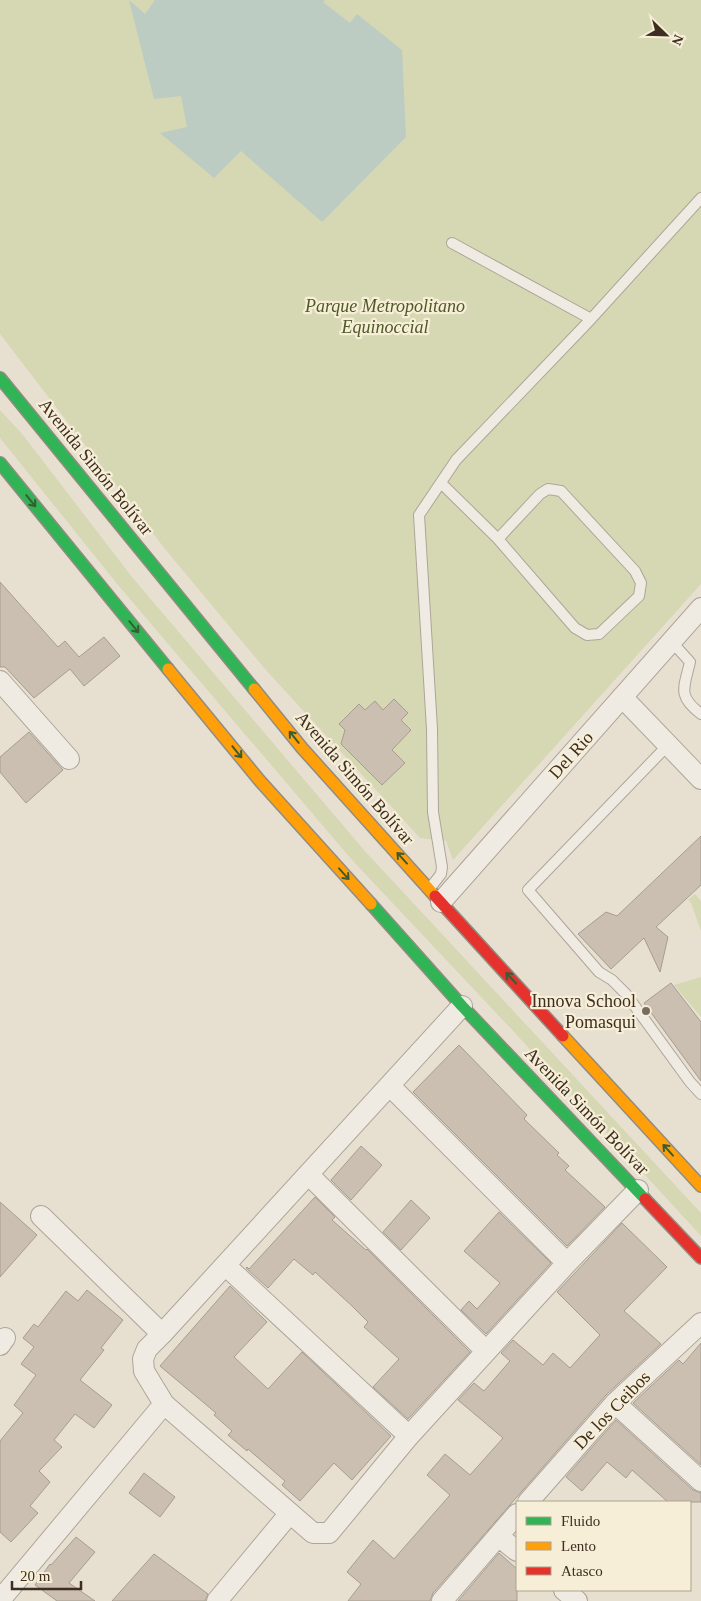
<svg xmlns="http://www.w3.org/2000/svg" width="701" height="1601" font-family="Georgia,serif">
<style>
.green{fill:#d6d7b3}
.water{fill:#bcccc2}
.building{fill:#cbbfb2;stroke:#a89c90}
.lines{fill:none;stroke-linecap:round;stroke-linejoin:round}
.lane-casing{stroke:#ada599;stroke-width:12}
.street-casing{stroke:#ada599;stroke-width:22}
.fast-casing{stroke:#928b80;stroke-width:14}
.slow-casing{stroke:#928b80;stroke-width:14}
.jam-casing{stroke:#928b80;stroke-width:14}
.lane{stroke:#efebe3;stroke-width:10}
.street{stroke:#efebe3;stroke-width:20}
.fast{stroke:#30b455;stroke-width:11}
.slow{stroke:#ff9f0a;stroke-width:11}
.jam{stroke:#e5322d;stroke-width:11}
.oneway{stroke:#385d33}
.poi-dot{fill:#786c5e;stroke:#f7eed8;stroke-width:2}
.labels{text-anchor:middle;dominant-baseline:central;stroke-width:4.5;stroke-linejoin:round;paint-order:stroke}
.park-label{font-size:18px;font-style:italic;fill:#4d5a26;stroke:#f7eed8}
.street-label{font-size:18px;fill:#3d2e20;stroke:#f7eed8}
.poi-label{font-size:18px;fill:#3d2e20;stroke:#f7eed8;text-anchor:end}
</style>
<rect width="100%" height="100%" fill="#e7e0d1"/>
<!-- green -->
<path class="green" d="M 0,0 L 701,0 L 701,584 L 453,860 L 446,841 L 420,838 L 265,669 L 165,549 L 0,334 Z
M 0,410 L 23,435 L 132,577 L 364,850 L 701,1213 L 701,1236 L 515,1033 L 352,860 L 118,585 L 0,438 Z
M 695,894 L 701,901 L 701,931 L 691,903 L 688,900 Z
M 701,977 L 701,1017 L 674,985 Z"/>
<!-- water -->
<path class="water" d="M 129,0 L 145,14 L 155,0 L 325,0 L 323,2 L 350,23 L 357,14 L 402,50 L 406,137 L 322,222 L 241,151 L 214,178 L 160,133 L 187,127 L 181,96 L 154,99 Z"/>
<!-- building -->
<path class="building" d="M 0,582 L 58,647 L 65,641 L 79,657 L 104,637 L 120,656 L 84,686 L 70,669 L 34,698 L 5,667 L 0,667 Z
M 394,699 L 408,713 L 401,720 L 411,730 L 392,750 L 405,763 L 382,785 L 341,744 L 345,730 L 339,724 L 359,704 L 365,710 L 375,701 L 383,710 Z
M 29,732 L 63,770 L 26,803 L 0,772 L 0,757 Z
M 701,836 L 701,885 L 656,927 L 668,937 L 660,972 L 644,938 L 611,969 L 578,934 L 606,912 L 617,916 Z
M 671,983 L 701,1022 L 701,1081 L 644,1003 Z
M 459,1045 L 527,1115 L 524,1119 L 559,1153 L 557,1155 L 569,1166 L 565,1170 L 605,1207 L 567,1246 L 413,1092 Z
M 361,1146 L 382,1165 L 351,1200 L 331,1180 Z
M 315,1197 L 335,1217 L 332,1220 L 366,1250 L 367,1249 L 470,1352 L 408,1419 L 373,1387 L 399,1359 L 364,1327 L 368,1322 L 352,1306 L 315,1272 L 313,1275 L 294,1259 L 268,1288 L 246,1268 L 247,1267 L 249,1269 Z
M 411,1200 L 430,1218 L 401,1250 L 383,1232 Z
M 0,1202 L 37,1235 L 0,1277 Z
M 499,1212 L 551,1263 L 486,1334 L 461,1310 L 469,1301 L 477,1309 L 500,1283 L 464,1251 Z
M 622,1223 L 667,1267 L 624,1311 L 661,1344 L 606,1395 L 433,1593 L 430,1601 L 348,1601 L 361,1584 L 347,1572 L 373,1540 L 394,1559 L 450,1495 L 427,1475 L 445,1454 L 470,1475 L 503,1438 L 458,1400 L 474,1383 L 484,1391 L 510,1361 L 501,1353 L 513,1340 L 543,1365 L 553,1353 L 570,1368 L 600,1335 L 557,1292 Z
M 230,1286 L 267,1322 L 234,1357 L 268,1389 L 302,1352 L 391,1436 L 352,1480 L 334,1463 L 300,1501 L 282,1485 L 285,1481 L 248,1449 L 247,1451 L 228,1435 L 232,1431 L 214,1415 L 216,1413 L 160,1366 Z
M 87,1290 L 123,1320 L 101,1348 L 104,1350 L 80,1380 L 112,1405 L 94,1428 L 75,1414 L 54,1440 L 62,1447 L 39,1471 L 50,1482 L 30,1506 L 38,1513 L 11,1542 L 0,1532 L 0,1441 L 23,1413 L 14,1405 L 36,1375 L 21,1364 L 34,1347 L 23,1338 L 34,1324 L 38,1327 L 66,1291 L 78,1301 Z
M 701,1343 L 701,1465 L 633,1403 L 679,1360 L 683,1364 Z
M 616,1420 L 693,1490 L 701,1493 L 701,1502 L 668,1502 L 632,1470 L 626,1478 L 607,1462 L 582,1491 L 566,1477 Z
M 144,1473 L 175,1497 L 160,1517 L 129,1493 Z
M 76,1537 L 95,1552 L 69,1583 L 95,1601 L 57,1601 L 35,1585 L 50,1564 L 51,1565 Z
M 499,1553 L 517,1569 L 517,1601 L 458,1601 Z
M 154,1554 L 208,1594 L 205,1601 L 112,1601 Z"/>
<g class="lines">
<defs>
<path id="lane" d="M 452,243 L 591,319
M 441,483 L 498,539 L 575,628 L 587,635 L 599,634 L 639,596 L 641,583 L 635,571 L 561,491 L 548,489 L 540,494 L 498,539
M 671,641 L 690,662 C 684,688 677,696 701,714
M 668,745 L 528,890 L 599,972 L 612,980 L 626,994 L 690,1082 L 701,1094
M 430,888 L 441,874 L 442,867 L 433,812 L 432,729 L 419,515 L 456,460 L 591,319 L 701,198"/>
<path id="street" d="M 0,681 L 69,759
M 622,697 L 701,779
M 441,902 L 701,608
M 462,1006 L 162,1334 L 147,1349 L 143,1359 L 144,1371 L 164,1404 L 313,1533 L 329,1533 L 409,1436 L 567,1263 L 638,1190
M 390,1086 L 567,1263
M 308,1174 L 486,1351
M 41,1216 L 162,1334
M 225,1265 L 409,1436
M 0,1345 L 5,1338
M 615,1403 L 701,1481
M 528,1502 L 615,1403 L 701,1323
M 498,1536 L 517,1551
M 564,1590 L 577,1601
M 1,1599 L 164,1404
M 217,1601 L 290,1513
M 442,1601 L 517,1514"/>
<path id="fast" d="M 0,378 L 254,689
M 0,463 L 168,669
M 371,904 L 462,1006 L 645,1199"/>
<path id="slow" d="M 168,669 L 260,781 L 371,904
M 254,689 L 302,748 L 435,896
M 563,1036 L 701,1186"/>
<path id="jam" d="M 435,896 L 563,1036
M 645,1199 L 701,1258"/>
</defs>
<!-- lane casing -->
<use href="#lane" class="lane-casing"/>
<!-- street casing -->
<use href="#street" class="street-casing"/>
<!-- fast casing -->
<use href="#fast" class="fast-casing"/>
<!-- slow casing -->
<use href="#slow" class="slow-casing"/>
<!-- jam casing -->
<use href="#jam" class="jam-casing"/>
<!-- lane -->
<use href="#lane" class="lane"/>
<!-- street -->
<use href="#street" class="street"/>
<!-- fast -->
<use href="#fast" class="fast"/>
<!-- slow -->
<use href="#slow" class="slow"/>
<!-- jam -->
<use href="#jam" class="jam"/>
</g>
<!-- one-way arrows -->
<defs><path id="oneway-shaft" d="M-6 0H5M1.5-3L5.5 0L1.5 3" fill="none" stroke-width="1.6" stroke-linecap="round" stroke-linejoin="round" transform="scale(1.25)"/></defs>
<g class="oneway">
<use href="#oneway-shaft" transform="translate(31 501) rotate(51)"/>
<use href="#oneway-shaft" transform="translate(134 627) rotate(51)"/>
<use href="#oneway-shaft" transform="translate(294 737) rotate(-129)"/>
<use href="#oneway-shaft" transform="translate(237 752) rotate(51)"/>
<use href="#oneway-shaft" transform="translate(402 858) rotate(-132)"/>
<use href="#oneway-shaft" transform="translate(344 874) rotate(48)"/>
<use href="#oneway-shaft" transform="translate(511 978) rotate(-133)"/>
<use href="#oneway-shaft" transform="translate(668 1150) rotate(-132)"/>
</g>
<!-- markers -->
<circle class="poi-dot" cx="646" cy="1011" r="5"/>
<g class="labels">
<!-- park labels -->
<g class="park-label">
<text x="385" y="306">Parque Metropolitano<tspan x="385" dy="21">Equinoccial</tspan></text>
</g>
<!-- street labels -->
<g class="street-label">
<text transform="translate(96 467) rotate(51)">Avenida Simón Bolívar</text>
<text transform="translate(571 755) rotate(-48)">Del Rio</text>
<text transform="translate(355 778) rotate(49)">Avenida Simón Bolívar</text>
<text transform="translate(587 1111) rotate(46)">Avenida Simón Bolívar</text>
<text transform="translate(612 1410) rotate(-46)">De los Ceibos</text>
</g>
<!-- poi labels -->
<g class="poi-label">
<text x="636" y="1001">Innova School<tspan x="636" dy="21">Pomasqui</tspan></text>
</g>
</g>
<!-- legend -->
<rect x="516" y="1501" width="175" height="90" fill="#f7eed8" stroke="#ada18e"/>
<rect x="526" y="1517" width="25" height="8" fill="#30b455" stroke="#ada18e"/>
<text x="561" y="1526" font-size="15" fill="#3d2e20">Fluido</text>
<rect x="526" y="1542" width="25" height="8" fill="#ff9f0a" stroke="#ada18e"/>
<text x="561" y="1551" font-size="15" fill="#3d2e20">Lento</text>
<rect x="526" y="1567" width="25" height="8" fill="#e5322d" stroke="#ada18e"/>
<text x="561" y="1576" font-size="15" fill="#3d2e20">Atasco</text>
<!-- north arrow -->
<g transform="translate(666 35) rotate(113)" stroke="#f7eed8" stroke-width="4" paint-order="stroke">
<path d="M0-4L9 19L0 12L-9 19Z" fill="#3d2e20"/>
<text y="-8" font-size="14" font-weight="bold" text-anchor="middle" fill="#3d2e20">N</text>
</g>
<!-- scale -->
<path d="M12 1581v8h69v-8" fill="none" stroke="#3d2e20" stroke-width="2.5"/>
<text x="20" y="1581" font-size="15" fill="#3d2e20" stroke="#f7eed8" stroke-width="4" paint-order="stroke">20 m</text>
</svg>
